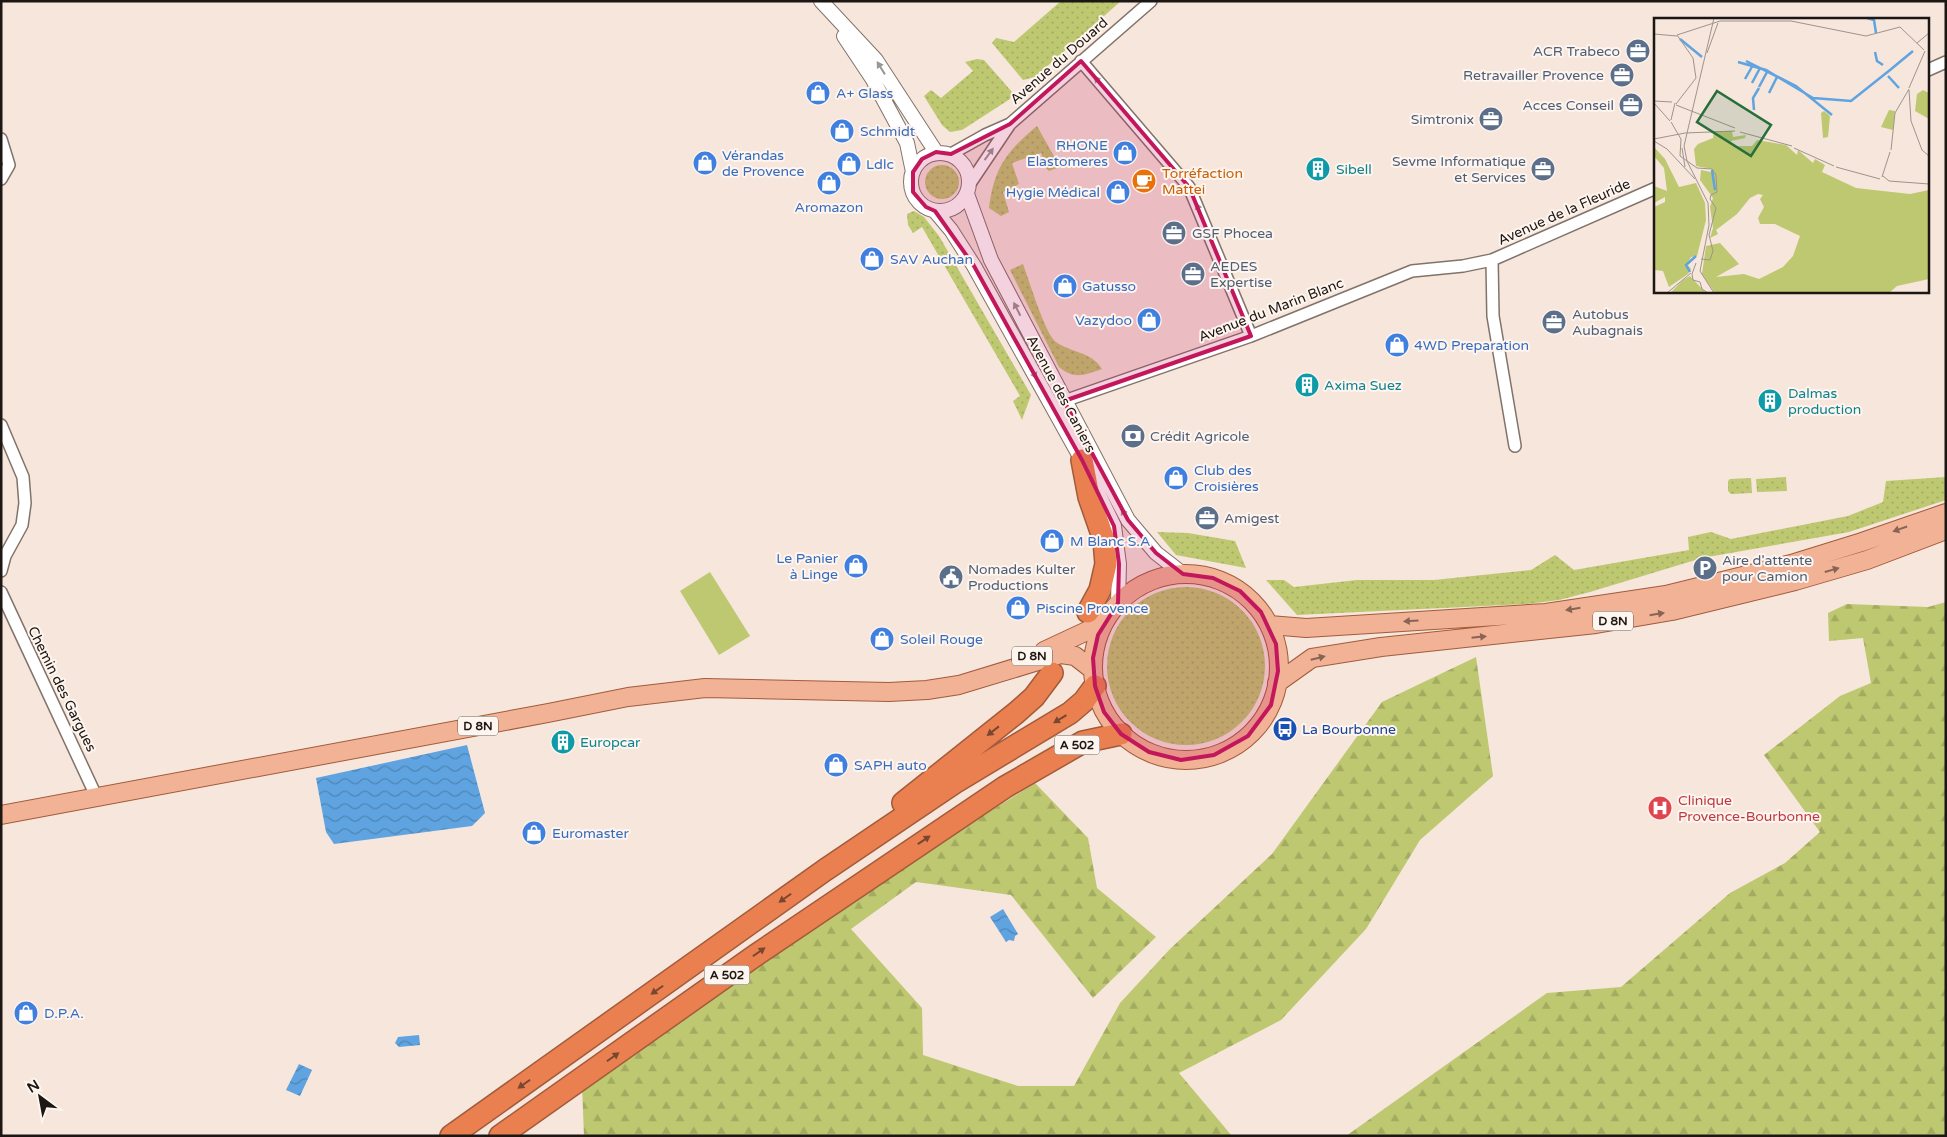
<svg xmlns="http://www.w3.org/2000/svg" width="1947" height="1137" font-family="'Varela Round',sans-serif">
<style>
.grass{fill:url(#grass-dots)}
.forest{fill:url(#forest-firs)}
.pitch{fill:#bec871}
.water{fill:url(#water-waves)}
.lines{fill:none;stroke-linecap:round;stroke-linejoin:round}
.minor-casing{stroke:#81736a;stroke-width:14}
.tertiary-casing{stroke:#81736a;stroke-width:16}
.primary-casing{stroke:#a25b3b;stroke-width:20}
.motorway-casing{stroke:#a25b3b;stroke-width:24}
.minor{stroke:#fff;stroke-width:11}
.tertiary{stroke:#fff;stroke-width:14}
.primary{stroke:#f2b296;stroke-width:18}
.motorway{stroke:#ea7f50;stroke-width:21}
.oneway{fill:#999795}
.oneway2{fill:#886455}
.oneway3{fill:#79462f}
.marked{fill:#c2185b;fill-opacity:0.2;stroke:#c2185b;stroke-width:4;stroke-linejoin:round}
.labels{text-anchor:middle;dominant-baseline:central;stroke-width:4;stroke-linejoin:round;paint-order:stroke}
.shield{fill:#fff5ef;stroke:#615a56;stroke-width:1}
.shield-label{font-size:12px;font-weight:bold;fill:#1d1714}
.service-label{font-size:14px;fill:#4e5e75;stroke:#fff5ef;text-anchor:start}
.street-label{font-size:14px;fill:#1d1714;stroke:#fff5ef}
.shop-label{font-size:14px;fill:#366cbe;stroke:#fff5ef;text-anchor:start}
.culture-label{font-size:14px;fill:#0d838f;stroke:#fff5ef;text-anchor:start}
.food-label{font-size:14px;fill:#c56008;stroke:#fff5ef;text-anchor:start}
.transit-label{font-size:14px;fill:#164399;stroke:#fff5ef;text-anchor:start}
.health-label{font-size:14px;fill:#be3a42;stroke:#fff5ef;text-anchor:start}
.inset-river{fill:none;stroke:#5fa4e0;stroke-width:2.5}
.inset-road{fill:none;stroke:#9f938c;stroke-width:1}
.view{fill:#266e3b;fill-opacity:0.15;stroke:#266e3b;stroke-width:2.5}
.inset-edge{fill:none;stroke:#1d1714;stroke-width:2.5}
</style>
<defs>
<pattern id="grass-dots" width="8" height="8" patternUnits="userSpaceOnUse" patternTransform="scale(1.25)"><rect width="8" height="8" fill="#bec871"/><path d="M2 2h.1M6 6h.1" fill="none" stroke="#a3ab61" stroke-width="1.8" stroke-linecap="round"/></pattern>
<pattern id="forest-firs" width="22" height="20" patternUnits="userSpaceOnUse" patternTransform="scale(1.25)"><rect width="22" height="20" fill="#bec871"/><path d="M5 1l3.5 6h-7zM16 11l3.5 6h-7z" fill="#a3ab61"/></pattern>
<pattern id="water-waves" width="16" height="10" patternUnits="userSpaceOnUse" patternTransform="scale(1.25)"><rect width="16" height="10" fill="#5fa4e0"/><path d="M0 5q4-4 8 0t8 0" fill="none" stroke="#4e85b4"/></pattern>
</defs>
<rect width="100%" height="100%" fill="#f6e6dc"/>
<!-- grass -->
<path class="grass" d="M 1061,1 L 1121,1 L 1035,77 L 1023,80 L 992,43 L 996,38 L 1014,42 Z
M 977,59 L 984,60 L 1012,92 L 1010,99 L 962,130 L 950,132 L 942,125 L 924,96 L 931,90 L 941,98 L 973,71 L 965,62 Z
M 1037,126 L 1060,167 L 1049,171 L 1046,168 L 1041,153 L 1012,163 L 1019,184 L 1003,192 L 1009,212 L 1001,216 L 989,208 C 994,168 1006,152 1037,126 Z
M925 182a17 17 0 1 1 34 0a17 17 0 1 1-34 0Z
M 914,211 L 924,217 L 939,236 L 1031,395 L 1022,420 L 1013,401 L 1020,396 L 922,227 L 913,233 L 908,225 L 907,214 Z
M 1023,264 C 1029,280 1045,334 1056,342 C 1071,353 1091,351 1102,369 C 1085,375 1074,380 1059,367 L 1010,270 Z
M 1786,477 L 1787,491 L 1757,492 L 1756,479 Z
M 1946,477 L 1946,500 L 1849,532 L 1702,558 L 1590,592 L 1559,600 L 1527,604 L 1297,615 L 1266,580 L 1284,580 L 1294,587 L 1357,580 L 1434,580 L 1531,570 L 1555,555 L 1574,570 L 1689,550 L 1688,537 L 1711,532 L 1731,539 L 1848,516 L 1883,502 L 1886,481 Z
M 1751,478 L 1752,493 L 1731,494 L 1728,491 L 1728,481 L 1730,479 Z
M 1157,532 L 1188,533 L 1235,541 L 1246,568 L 1176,555 Z
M1107 666a79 79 0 1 1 158 0a79 79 0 1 1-158 0Z"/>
<!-- forest -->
<path class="forest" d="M 1946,602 L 1946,1136 L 1346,1136 L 1547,993 L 1621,987 L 1730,893 L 1785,863 L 1820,832 L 1764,755 L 1840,696 L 1871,683 L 1863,638 L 1829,641 L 1828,613 L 1847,604 L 1928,607 Z
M 1476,657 L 1493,776 L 1420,840 L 1366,929 L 1281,1020 L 1179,1073 L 1232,1136 L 584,1136 L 582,1085 L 946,839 L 1035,783 L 1088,838 L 1097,888 L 1156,937 L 1093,998 L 1011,895 L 916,882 L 851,929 L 922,1008 L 923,1055 L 1018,1086 L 1074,1086 L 1120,1003 L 1170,949 L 1272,854 L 1382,702 Z"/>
<!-- pitch -->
<path class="pitch" d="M 710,572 L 750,636 L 719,655 L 680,591 Z"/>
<!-- water -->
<path class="water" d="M 467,745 L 485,813 L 472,826 L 334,844 L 326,832 L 316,778 Z
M 1003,909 L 1018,934 L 1015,936 L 1014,941 L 1009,940 L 1006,942 L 990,917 Z
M 419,1035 L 420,1045 L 399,1047 L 395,1043 L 398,1037 Z
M 299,1064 L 312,1070 L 300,1096 L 286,1090 Z"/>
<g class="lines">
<defs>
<path id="minor" d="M 1081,61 L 1189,187 L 1251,336
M 1928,70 L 1946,62
M 1,139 L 9,165 L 1,179
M 951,154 L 985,135 L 1010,124
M 969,185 L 1010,124 L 1151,1
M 1064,401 L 1251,336 L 1412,271 L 1463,266 L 1492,260
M 1,425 L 23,477 L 25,503 L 22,525 L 5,556 L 1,571
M 1515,446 L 1493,316 L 1492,260 L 1656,188
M 1,592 L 97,798"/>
<path id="tertiary" d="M 821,1 L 876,60 L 936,152
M 844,36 L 872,78 L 907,143 L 913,172
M911 182a29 29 0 1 1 58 0a29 29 0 1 1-58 0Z
M 967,194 L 991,260 L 1128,520 L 1156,553 L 1183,574
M 935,211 L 951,230 L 974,266 L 1082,460 L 1114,526 L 1119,564 L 1118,603"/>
<path id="primary" d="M1093 667a93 93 0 1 1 186 0a93 93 0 1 1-186 0Z
M 1269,625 L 1306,628 L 1546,613 L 1666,595 L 1791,564 L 1862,542 L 1946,513
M 1044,651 L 1104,623
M 1277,683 L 1312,658 L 1381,647 L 1596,624 L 1672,611 L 1795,581 L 1867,560 L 1946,530
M 1,815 L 548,713 L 628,697 L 705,688 L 889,692 L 927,690 L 959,685 L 1061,654 L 1075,656 L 1093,670"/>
<path id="motorway" d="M 1082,460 L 1089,497 L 1104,540 L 1106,564 L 1100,590 L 1088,612
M 903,803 L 1016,713 L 1034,697 L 1052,673
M 451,1136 L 825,870 L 954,783 L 1070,713 L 1084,701 L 1095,686
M 500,1136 L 756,955 L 1005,787 L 1083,742 L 1121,734"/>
</defs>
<!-- minor casing -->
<use href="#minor" class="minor-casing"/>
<!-- tertiary casing -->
<use href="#tertiary" class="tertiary-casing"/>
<!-- primary casing -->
<use href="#primary" class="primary-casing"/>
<!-- motorway casing -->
<use href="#motorway" class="motorway-casing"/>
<!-- minor -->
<use href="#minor" class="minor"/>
<!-- tertiary -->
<use href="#tertiary" class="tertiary"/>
<!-- primary -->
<use href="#primary" class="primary"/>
<!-- motorway -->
<use href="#motorway" class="motorway"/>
</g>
<!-- one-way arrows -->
<defs><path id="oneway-solid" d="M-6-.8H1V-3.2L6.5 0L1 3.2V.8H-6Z" transform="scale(1.25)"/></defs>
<g class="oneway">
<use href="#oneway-solid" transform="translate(881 68) rotate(-122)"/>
<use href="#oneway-solid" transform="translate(1099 82) rotate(-131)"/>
<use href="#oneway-solid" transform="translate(989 154) rotate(-54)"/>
<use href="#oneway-solid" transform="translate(1199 210) rotate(-112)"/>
<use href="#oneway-solid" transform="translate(1017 309) rotate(-117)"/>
<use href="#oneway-solid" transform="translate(1033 372) rotate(61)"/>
<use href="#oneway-solid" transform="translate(1125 515) rotate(-120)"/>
</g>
<g class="oneway2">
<use href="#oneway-solid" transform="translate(1900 529) rotate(161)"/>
<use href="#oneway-solid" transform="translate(1832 570) rotate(-16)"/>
<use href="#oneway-solid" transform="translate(1573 609) rotate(171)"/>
<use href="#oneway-solid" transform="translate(1657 614) rotate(-9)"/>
<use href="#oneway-solid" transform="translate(1411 621) rotate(177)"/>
<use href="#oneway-solid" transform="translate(1479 637) rotate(-6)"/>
<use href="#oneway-solid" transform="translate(1318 658) rotate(-14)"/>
</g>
<g class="oneway3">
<use href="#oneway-solid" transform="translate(1060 719) rotate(149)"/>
<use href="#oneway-solid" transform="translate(993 731) rotate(142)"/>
<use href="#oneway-solid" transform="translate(924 840) rotate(-34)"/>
<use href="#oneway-solid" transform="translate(785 898) rotate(145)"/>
<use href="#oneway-solid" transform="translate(759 952) rotate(-35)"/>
<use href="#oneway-solid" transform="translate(657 990) rotate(145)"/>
<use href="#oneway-solid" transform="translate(613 1057) rotate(-35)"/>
<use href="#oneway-solid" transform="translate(524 1084) rotate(145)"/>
</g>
<!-- marked area -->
<path class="marked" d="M 1081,61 L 1189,187 L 1251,336 L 1064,401 L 1128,520 L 1156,553 L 1183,574 L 1213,578 L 1240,591 L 1261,612 L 1276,644 L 1278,671 L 1271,705 L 1248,736 L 1214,755 L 1181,760 L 1149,752 L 1121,734 L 1104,712 L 1095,686 L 1093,658 L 1098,635 L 1118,603 L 1119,564 L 1114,526 L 1082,460 L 974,266 L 935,211 L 926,207 L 913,192 L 913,172 L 922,159 L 936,152 L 951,154 L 1010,124 Z"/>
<!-- icons -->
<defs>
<symbol id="office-disc" viewBox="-11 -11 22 22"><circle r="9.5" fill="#5c6f8a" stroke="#fff5ef"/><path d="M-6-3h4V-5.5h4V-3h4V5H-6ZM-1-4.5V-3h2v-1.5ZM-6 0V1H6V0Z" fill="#fff"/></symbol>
<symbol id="shop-disc" viewBox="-11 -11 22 22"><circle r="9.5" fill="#3f7fe0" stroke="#fff5ef"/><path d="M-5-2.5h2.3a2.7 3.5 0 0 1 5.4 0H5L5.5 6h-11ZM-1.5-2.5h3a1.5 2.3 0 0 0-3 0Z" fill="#fff"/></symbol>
<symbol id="building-disc" viewBox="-11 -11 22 22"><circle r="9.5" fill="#0f9aa8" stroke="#fff5ef"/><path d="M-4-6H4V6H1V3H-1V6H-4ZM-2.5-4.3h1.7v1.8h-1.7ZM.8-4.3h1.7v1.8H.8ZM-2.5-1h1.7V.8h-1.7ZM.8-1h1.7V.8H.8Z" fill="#fff"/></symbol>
<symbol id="cafe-disc" viewBox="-11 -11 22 22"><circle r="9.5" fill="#e8710a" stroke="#fff5ef"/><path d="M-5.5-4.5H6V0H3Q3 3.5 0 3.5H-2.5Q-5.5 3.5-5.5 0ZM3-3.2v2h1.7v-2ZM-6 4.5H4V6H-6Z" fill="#fff"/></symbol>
<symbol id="bank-disc" viewBox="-11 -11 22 22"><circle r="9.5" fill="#5c6f8a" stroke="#fff5ef"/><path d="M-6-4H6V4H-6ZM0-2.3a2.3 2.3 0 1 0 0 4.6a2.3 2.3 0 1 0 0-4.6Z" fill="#fff"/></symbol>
<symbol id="parking-disc" viewBox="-11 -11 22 22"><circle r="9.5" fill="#5c6f8a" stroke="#fff5ef"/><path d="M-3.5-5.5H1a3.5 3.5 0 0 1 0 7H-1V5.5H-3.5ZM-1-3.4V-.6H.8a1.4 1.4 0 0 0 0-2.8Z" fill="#fff"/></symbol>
<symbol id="civic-disc" viewBox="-11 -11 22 22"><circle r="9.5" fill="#5c6f8a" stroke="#fff5ef"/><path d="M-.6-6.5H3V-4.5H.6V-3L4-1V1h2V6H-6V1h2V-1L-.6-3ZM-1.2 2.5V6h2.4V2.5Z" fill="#fff"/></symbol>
<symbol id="bus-disc" viewBox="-11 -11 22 22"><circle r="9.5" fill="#1a4fb4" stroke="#fff5ef"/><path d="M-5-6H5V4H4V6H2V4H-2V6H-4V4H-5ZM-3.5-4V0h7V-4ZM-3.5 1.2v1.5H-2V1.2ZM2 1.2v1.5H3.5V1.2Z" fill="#fff"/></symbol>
<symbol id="hospital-disc" viewBox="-11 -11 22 22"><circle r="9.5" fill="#e0444e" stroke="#fff5ef"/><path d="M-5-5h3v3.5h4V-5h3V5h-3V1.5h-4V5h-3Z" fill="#fff"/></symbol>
</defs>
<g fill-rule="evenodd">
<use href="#office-disc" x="1624" y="37" width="28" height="28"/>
<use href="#office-disc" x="1608" y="61" width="28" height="28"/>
<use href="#shop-disc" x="804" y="79" width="28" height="28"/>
<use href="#office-disc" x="1617" y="91" width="28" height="28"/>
<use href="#office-disc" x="1477" y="105" width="28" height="28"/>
<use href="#shop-disc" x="828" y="117" width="28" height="28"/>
<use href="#shop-disc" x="1111" y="139" width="28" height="28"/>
<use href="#shop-disc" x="691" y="149" width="28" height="28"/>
<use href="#shop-disc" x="835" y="150" width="28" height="28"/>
<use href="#building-disc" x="1304" y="155" width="28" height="28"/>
<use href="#office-disc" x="1529" y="155" width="28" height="28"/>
<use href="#cafe-disc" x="1130" y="167" width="28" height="28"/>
<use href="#shop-disc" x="815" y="169" width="28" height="28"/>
<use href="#shop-disc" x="1104" y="178" width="28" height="28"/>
<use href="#office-disc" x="1160" y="219" width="28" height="28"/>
<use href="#shop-disc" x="858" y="245" width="28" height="28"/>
<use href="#office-disc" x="1179" y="260" width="28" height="28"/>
<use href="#shop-disc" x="1051" y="272" width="28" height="28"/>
<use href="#shop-disc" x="1135" y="306" width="28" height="28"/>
<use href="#office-disc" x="1540" y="308" width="28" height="28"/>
<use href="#shop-disc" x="1383" y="331" width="28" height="28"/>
<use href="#building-disc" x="1293" y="371" width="28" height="28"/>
<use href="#building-disc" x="1756" y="387" width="28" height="28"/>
<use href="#bank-disc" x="1119" y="422" width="28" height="28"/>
<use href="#shop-disc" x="1162" y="464" width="28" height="28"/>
<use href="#office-disc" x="1193" y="504" width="28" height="28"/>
<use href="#shop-disc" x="1038" y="527" width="28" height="28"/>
<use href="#shop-disc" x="842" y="552" width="28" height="28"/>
<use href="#parking-disc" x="1691" y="554" width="28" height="28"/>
<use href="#civic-disc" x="937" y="563" width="28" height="28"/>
<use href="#shop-disc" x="1004" y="594" width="28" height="28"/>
<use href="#shop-disc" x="868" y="625" width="28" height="28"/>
<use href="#bus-disc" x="1271" y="715" width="28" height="28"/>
<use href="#building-disc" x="549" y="728" width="28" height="28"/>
<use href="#shop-disc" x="822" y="751" width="28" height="28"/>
<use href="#hospital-disc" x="1646" y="794" width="28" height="28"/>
<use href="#shop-disc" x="520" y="819" width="28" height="28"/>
<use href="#shop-disc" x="12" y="999" width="28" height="28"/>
</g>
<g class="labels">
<!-- shield labels -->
<g class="shield">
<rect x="1593" y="611.5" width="40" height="19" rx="4"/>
<rect x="1012" y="646.5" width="40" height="19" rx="4"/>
<rect x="458" y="716.5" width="40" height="19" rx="4"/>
<rect x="1054.5" y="735.5" width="45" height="19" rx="4"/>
<rect x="704.5" y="965.5" width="45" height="19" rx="4"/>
</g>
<g class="shield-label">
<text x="1613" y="621">D 8N</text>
<text x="1032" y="656">D 8N</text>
<text x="478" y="726">D 8N</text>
<text x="1077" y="745">A 502</text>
<text x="727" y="975">A 502</text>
</g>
<!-- service labels -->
<g class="service-label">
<text x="1620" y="51" text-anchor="end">ACR Trabeco</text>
<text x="1604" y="75" text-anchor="end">Retravailler Provence</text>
<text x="1614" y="105" text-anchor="end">Acces Conseil</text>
<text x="1474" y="119" text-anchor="end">Simtronix</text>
<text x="1526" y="161" text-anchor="end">Sevme Informatique<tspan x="1526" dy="16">et Services</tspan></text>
<text x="1192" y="233">GSF Phocea</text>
<text x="1210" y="266">AEDES<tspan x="1210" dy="16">Expertise</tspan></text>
<text x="1572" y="314">Autobus<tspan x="1572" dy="16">Aubagnais</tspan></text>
<text x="1150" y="436">Crédit Agricole</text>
<text x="1224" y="518">Amigest</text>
<text x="1722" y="560">Aire d'attente<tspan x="1722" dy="16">pour Camion</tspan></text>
<text x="968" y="569">Nomades Kulter<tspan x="968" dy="16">Productions</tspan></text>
</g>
<!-- street labels -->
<g class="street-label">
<text transform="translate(1059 61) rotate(-41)">Avenue du Douard</text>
<text transform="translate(1564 212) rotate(-24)">Avenue de la Fleuride</text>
<text transform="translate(1271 310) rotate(-21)">Avenue du Marin Blanc</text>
<text transform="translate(1061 394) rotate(62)">Avenue des Caniers</text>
<text transform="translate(62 689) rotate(64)">Chemin des Gargues</text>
</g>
<!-- shop labels -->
<g class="shop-label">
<text x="836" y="93">A+ Glass</text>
<text x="860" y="131">Schmidt</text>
<text x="1108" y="145" text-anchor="end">RHONE<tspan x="1108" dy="16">Elastomeres</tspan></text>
<text x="722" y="155">Vérandas<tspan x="722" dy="16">de Provence</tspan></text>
<text x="866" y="164">Ldlc</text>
<text x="1100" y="192" text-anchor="end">Hygie Médical</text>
<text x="829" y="207" text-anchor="middle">Aromazon</text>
<text x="890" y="259">SAV Auchan</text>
<text x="1082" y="286">Gatusso</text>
<text x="1132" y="320" text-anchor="end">Vazydoo</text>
<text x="1414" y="345">4WD Preparation</text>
<text x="1194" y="470">Club des<tspan x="1194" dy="16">Croisières</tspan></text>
<text x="1070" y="541">M Blanc S.A</text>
<text x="838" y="558" text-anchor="end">Le Panier<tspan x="838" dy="16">à Linge</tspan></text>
<text x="1036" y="608">Piscine Provence</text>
<text x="900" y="639">Soleil Rouge</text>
<text x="854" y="765">SAPH auto</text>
<text x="552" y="833">Euromaster</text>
<text x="44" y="1013">D.P.A.</text>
</g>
<!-- culture labels -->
<g class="culture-label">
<text x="1336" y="169">Sibell</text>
<text x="1324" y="385">Axima Suez</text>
<text x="1788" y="393">Dalmas<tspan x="1788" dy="16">production</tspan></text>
<text x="580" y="742">Europcar</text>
</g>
<!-- food labels -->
<g class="food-label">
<text x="1162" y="173">Torréfaction<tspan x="1162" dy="16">Mattei</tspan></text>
</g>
<!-- transit labels -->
<g class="transit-label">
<text x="1302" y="729">La Bourbonne</text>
</g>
<!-- health labels -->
<g class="health-label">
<text x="1678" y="800">Clinique<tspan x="1678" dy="16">Provence-Bourbonne</tspan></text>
</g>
</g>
<!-- overview -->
<g transform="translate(1654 18)">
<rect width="275" height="275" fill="#f6e6dc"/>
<path d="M 269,72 L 275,75 L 275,101 L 261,93 L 263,76 ZM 60,113 L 78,113 L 79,119 L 92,117 L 91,120 L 77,123 L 78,128 L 98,128 L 103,122 L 132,127 L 143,137 L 144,132 L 159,145 L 161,141 L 171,147 L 168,154 L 202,170 L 256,176 L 275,172 L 275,261 L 243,268 L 235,275 L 61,275 L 48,256 L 52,228 L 66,225 L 85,246 L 62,259 L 90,256 L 105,261 L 129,249 L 139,238 L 146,218 L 121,206 L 106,206 L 104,200 L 110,189 L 106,181 L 109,177 L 104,176 L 96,180 L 83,196 L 62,212 L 64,216 L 56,220 L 59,210 L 56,189 L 59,180 L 46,162 L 47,152 L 57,154 L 58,151 L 42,148 L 40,131 L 44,126 L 59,120 ZM 0,129 L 11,141 L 25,169 L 42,165 L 51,185 L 52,202 L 43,238 L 37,239 L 33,246 L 37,251 L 34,256 L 15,269 L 9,253 L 0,252 L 0,189 L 11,184 L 11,179 L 0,185 L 0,168 L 13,173 L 10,150 L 0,138 ZM 36,258 L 52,275 L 16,275 L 29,262 Z" fill="#bec871"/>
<path d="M 170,93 L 176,98 L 174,119 L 169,120 L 167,95 Z" fill="#bec871"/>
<path d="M 235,92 L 241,93 L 239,112 L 227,109 Z" fill="#bec871"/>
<path class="inset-river" d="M 213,0 L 220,2 L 222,15M 26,21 L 48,39M 221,34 L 223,43 L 229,47M 92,43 L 142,68 L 178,97M 84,44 L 112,52 L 159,80M 236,52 L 259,33M 234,58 L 245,70M 91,61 L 99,47M 98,65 L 106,50M 105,69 L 113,54M 115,75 L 123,59M 159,80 L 197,83 L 236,52M 100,92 L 99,80 L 105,70M 58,152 L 61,172M 36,254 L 32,247 L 42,238"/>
<path class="inset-road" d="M 66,3 L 137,3 L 212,18 L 246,9 L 270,32M 0,16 L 23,18M 263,25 L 275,15M 53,35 L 64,5M 42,60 L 39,40 L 23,17 L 66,3M 255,70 L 271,33M 255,72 L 257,103 L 268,132 L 275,138M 0,83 L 18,84M 0,85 L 16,103M 22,86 L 42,60M 22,87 L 81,110M 17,102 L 21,85M 17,104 L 27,121 L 26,138 L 43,150 L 58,151 L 62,157 L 63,174 L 57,177 L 56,181 L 62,190 L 55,217 L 59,233 L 56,242 L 47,241M 86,114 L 138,128M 0,121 L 31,115 L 81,113M 0,123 L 13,131 L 41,161M 28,130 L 31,149M 140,130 L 180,148M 237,132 L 241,95 L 255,71M 182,149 L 226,161M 229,158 L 235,163 L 275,166M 228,159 L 236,134M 42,245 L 38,256 L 39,262 L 46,264 L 48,271 L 54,275M 13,275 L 37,255M 60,275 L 46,253 L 55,207 L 54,185 L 33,143 L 30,128 L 60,0"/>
<path class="view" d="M 63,73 L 117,107 L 97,138 L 43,104 Z"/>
<rect width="275" height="275" class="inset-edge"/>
</g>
<!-- border -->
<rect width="1947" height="1137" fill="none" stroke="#1d1714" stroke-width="5"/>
<!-- north arrow -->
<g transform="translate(40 1097) rotate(328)" stroke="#fff5ef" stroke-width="4" paint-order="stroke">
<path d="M0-4L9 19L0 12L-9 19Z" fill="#1d1714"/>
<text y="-8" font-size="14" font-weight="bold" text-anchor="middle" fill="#1d1714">N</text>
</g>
</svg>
